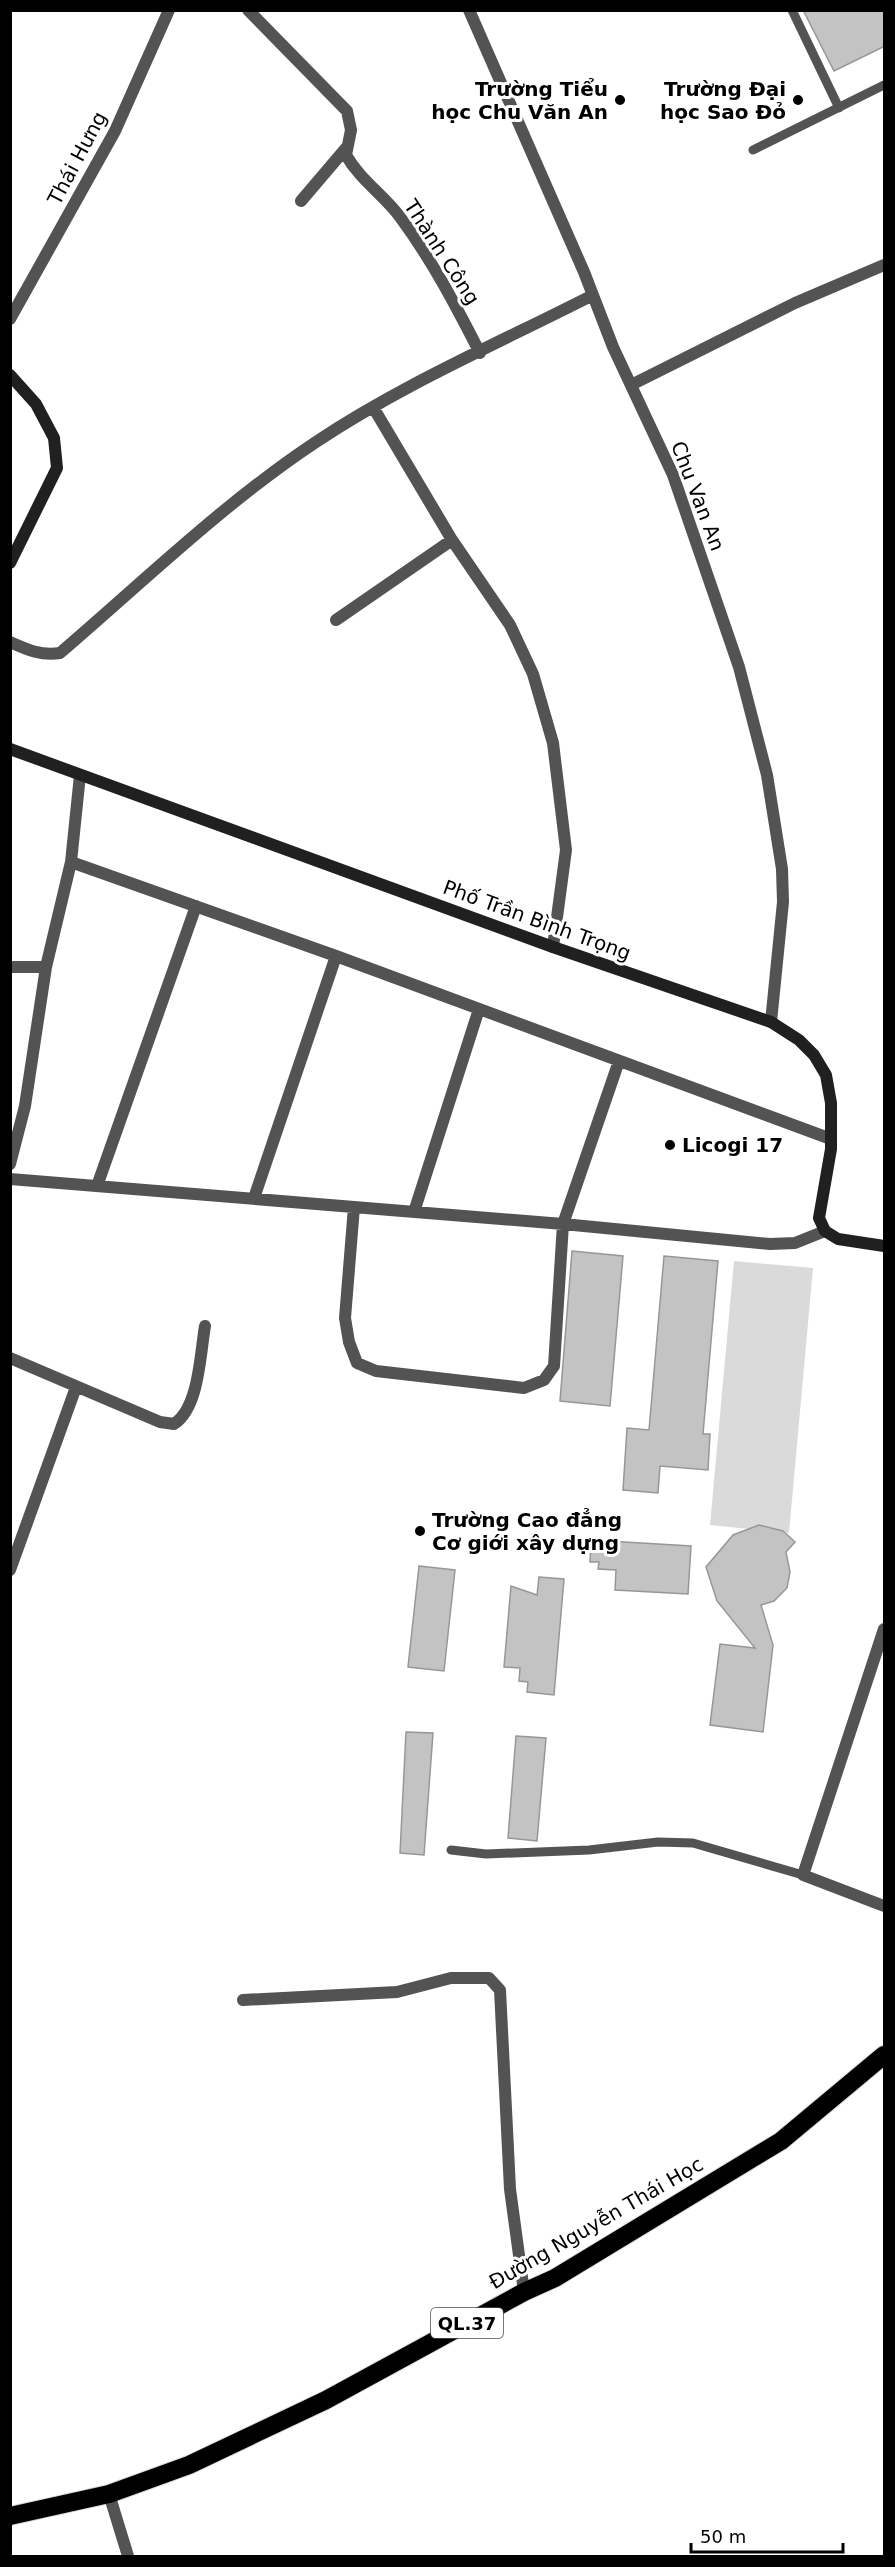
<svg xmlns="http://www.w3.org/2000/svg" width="895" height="2567" font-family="'DejaVu Sans',sans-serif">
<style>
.green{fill:#dadada}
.building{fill:#c3c3c3;stroke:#979797;stroke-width:1.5}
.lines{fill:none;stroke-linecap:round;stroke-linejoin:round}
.highway-casing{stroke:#dbdbdb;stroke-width:20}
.lane{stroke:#535353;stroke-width:9}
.street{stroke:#535353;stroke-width:12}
.secondary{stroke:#202020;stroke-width:12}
.highway{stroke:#000;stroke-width:18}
.poi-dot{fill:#000;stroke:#fff;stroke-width:2}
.labels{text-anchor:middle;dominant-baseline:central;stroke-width:6;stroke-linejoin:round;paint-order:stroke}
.shield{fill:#fff;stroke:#4c4c4c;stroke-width:1.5}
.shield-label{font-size:18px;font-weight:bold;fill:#000}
.poi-label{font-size:20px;font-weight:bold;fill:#000;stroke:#fff;text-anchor:end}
.street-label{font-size:20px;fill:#000;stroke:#fff}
</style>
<rect width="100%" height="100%" fill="#fff"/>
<!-- green -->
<path class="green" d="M 734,1261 L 813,1268 L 789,1533 L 710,1525 Z"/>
<!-- building -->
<path class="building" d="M 803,10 L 885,10 L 885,46 L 834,71 Z
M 572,1251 L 623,1256 L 610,1406 L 560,1401 Z
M 664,1256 L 718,1261 L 703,1434 L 710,1434 L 708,1470 L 660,1466 L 658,1493 L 623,1490 L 627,1428 L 649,1430 Z
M 759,1525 L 783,1531 L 795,1542 L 786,1552 L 790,1572 L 787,1588 L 774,1601 L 761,1605 L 773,1645 L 763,1732 L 710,1725 L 720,1644 L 755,1648 L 717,1601 L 706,1567 L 733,1535 Z
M 591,1540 L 691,1546 L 688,1594 L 615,1590 L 616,1570 L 598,1569 L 599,1562 L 590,1562 Z
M 419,1566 L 455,1570 L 444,1671 L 408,1667 Z
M 539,1577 L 564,1579 L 554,1695 L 527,1692 L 528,1682 L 519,1681 L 520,1668 L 504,1667 L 511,1586 L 537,1595 Z
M 406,1732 L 433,1733 L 424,1855 L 400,1853 Z
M 516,1736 L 546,1738 L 537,1841 L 508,1838 Z"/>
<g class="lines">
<defs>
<path id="highway" d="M 10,2516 L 109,2494 L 189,2465 L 326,2400 L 524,2292 L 555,2278 L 781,2141 L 884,2055"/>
</defs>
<!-- highway casing -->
<use href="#highway" class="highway-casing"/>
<!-- lane -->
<path class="lane" d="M 792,10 L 839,108
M 753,150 L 884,85
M 451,1850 L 486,1854 L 589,1850 L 658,1842 L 693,1843 L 803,1875"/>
<!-- street -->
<path class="street" d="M 248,10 L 347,111 L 351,130 L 346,155 C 360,180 384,195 400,217 C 432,260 456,306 480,353
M 469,10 L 584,272 L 613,347 L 673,475 L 739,667 L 767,775 L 782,869 L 783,902 L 771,1022
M 301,201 L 347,147
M 10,319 L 115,131 L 169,10
M 631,385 L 795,303 L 884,265
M 373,407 L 452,540 L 510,625 L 533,674 L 553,743 L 566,850 L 553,947
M 336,620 L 452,540
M 10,642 C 28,650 41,656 60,653 C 144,581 224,503 316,442 C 403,384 501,342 593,295
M 71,862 L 336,956 L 831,1139
M 10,967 L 46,967
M 10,1164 L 25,1106 L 46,967 L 71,862 L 80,775
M 10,1179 L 563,1224 L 770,1244 L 795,1243 L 825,1231
M 97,1186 L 196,906
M 254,1198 L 336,956
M 354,1207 L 345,1318 L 349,1342 L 357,1363 L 376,1371 L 524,1388 L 544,1380 L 554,1366 L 563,1224 L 619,1061
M 414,1212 L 479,1009
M 10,1358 L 160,1422 L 174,1424 C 199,1408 200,1355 205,1326
M 10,1570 L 76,1387
M 884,1629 L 803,1875 L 884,1906
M 243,2000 L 397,1992 L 451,1978 L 489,1978 L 500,1990 L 510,2189 L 524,2292
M 109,2494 L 128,2556"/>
<!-- secondary -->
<path class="secondary" d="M 10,375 L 36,404 L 54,438 L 57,468 L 10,563
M 10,749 L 553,947 L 771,1022 L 799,1040 L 814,1055 L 826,1075 L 831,1103 L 831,1149 L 819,1218 L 825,1231 L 838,1239 L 884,1246"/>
<!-- highway -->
<use href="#highway" class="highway"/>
</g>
<!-- markers -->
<g class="poi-dot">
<circle cx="620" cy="100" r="6"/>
<circle cx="798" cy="100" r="6"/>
<circle cx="670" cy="1145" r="6"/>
<circle cx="420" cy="1531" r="6"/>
</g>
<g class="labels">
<!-- shield labels -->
<rect class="shield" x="431" y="2308" width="72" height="30" rx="4.5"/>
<g class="shield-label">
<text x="467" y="2323">QL.37</text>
</g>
<!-- poi labels -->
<g class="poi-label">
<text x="608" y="89">Trường Tiểu<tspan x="608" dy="23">học Chu Văn An</tspan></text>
<text x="786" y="89">Trường Đại<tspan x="786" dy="23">học Sao Đỏ</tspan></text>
<text x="682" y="1145" text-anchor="start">Licogi 17</text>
<text x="432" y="1520" text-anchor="start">Trường Cao đẳng<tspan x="432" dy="23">Cơ giới xây dựng</tspan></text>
</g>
<!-- street labels -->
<g class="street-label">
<text transform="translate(77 158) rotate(-62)">Thái Hưng</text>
<text transform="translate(442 252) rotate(57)">Thành Công</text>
<text transform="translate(698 496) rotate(69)">Chu Van An</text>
<text transform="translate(537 920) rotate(20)">Phố Trần Bình Trọng</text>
<text transform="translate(596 2223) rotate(-30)">Đường Nguyễn Thái Học</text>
</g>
</g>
<!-- border -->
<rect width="895" height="2567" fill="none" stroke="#000000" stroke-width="24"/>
<!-- scale -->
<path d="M691 2543v9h152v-9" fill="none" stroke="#000000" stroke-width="3"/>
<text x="700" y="2543" font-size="18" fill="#000000" stroke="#ffffff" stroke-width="4.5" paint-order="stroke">50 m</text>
</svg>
